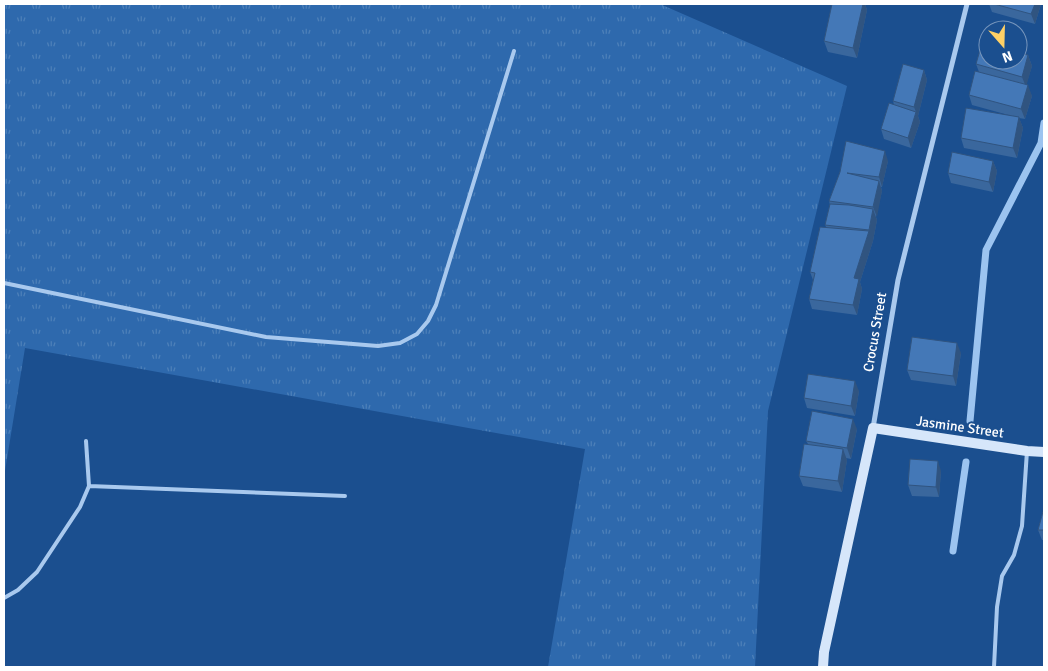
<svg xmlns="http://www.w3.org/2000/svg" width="1048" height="671" font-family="Signika,sans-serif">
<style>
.grass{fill:url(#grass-tufts)}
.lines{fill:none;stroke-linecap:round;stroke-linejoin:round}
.stream{stroke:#9cc4f0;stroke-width:7}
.lane{stroke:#a9c9ee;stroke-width:4}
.street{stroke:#a9c9ee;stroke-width:5}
.secondary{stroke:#d6e6fa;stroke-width:10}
.wall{fill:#3a679d}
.shaded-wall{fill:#305480}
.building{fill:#4478b7;stroke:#305480}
.labels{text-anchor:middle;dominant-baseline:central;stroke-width:4;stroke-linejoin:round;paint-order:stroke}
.street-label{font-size:14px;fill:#fff;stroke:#1b4f8f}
</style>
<defs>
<pattern id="grass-tufts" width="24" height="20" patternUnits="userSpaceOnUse" patternTransform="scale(1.25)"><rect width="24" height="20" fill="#2e69ad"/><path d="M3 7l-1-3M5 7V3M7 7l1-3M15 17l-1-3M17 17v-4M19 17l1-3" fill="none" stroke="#4d80b9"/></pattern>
</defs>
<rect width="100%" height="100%" fill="#1b4f8f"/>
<!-- grass -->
<path class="grass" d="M 4,4 L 660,4 L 847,86 L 768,411 L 755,667 L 548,667 L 585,449 L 25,348 L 4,477 Z"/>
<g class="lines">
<!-- stream -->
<path class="stream" d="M 970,421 L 986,250 L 1041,143 L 1044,123
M 953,551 L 966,462"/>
<!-- lane -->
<path class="lane" d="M 4,283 L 266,337 L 378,346 L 400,343 L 417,334 L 428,321 L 436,305 L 514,51
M 89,486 L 345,496
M 4,598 L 18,590 L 37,572 L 80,507 L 89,486 L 86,441
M 994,667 L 997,607 L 1002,576 L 1014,555 L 1022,526 L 1027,451"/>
<!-- street -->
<path class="street" d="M 873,428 L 898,280 L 967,4"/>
<!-- secondary -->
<path class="secondary" d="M 823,667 L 824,652 L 873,428 L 1027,451 L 1044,452"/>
</g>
<!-- wall -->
<path class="wall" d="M 832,4 L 865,4 L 867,10 L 857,58 L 828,52 L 824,41 Z
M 989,4 L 1041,4 L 1035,24 L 992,12 Z
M 1028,55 L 1032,66 L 1026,85 L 1032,96 L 1025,119 L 1019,118 L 1023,128 L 1017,158 L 964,148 L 961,138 L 1012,116 L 972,105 L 969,95 L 979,72 L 976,64 Z
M 924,70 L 927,80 L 918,116 L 920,122 L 911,148 L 884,139 L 881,129 L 894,105 L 893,101 Z
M 888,161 L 882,187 L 881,187 L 882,191 L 876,217 L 877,220 L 873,241 L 860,282 L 862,289 L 857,315 L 812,309 L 809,299 L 813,280 L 810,272 L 826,227 L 825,225 L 830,205 L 829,201 L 840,172 Z
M 993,161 L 997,171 L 993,192 L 951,183 L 948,173 Z
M 961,353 L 956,386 L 911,380 L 907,370 Z
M 859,391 L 855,416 L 807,408 L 804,398 Z
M 857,429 L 851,459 L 846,458 L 847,460 L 842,492 L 803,486 L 799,476 L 808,444 L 806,441 Z
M 941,471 L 939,497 L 912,496 L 908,485 Z
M 1044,508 L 1044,540 L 1042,540 L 1038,530 Z"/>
<!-- shaded-wall -->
<path class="shaded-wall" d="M 863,4 L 865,4 L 867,10 L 857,58 L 853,48 Z
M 1035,4 L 1041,4 L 1035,24 L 1031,14 Z
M 1028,55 L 1032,66 L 1026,87 L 1022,77 Z
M 924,70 L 927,80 L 918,116 L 920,122 L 911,148 L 908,138 L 916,112 L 914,107 Z
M 1028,85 L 1032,96 L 1025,119 L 1021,109 Z
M 1019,117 L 1023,128 L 1017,158 L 1013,148 Z
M 885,151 L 888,161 L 882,187 L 879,177 Z
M 993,161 L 997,171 L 993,192 L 989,182 Z
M 879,181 L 882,191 L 877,217 L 873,207 Z
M 873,209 L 877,220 L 873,241 L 860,282 L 862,289 L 857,315 L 853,305 L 854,278 L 869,231 Z
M 957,343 L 961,353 L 956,386 L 953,376 Z
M 855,381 L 859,391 L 855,416 L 851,406 Z
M 853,419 L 857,429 L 851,459 L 847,448 Z
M 843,449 L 847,460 L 842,492 L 838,481 Z
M 938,461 L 941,471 L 939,497 L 936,487 Z"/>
<!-- building -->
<path class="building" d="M 832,4 L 863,4 L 853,48 L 824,41 Z
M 994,4 L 1035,4 L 1031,14 Z
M 982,43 L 988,45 L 988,60 L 1018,60 L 1018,53 L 1028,55 L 1022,77 L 976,64 Z
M 903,64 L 924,70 L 914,107 L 893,101 Z
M 975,71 L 1028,85 L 1021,109 L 969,95 Z
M 889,103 L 916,112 L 908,138 L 881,129 Z
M 966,108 L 1019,117 L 1013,148 L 961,138 Z
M 846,141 L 885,151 L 879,177 L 847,173 L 879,181 L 873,207 L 829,201 L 840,172 Z
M 952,152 L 993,161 L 989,182 L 948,173 Z
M 830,204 L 849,205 L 873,209 L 869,230 L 825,225 Z
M 820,227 L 869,231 L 854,278 L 859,279 L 853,305 L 809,299 L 815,273 L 810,272 Z
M 912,337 L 957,343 L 953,376 L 907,370 Z
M 808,374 L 855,381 L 851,406 L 804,398 Z
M 812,411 L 853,419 L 847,448 L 806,441 Z
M 804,444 L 843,449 L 838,481 L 799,476 Z
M 910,459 L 938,461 L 936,487 L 908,485 Z
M 1044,508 L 1044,530 L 1038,530 Z"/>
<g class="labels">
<!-- street labels -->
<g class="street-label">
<text transform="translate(875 332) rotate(-80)">Crocus Street</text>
<text transform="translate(960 427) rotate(8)">Jasmine Street</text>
</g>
</g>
<!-- border -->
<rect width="1048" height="671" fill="none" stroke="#ffffff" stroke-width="10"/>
<!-- north arrow -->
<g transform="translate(1003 45) rotate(160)"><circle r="24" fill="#1b4f8f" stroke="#7695bc"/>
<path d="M0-4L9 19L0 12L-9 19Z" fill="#ffd166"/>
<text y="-8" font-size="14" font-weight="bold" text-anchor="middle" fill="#ffffff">N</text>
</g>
</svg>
